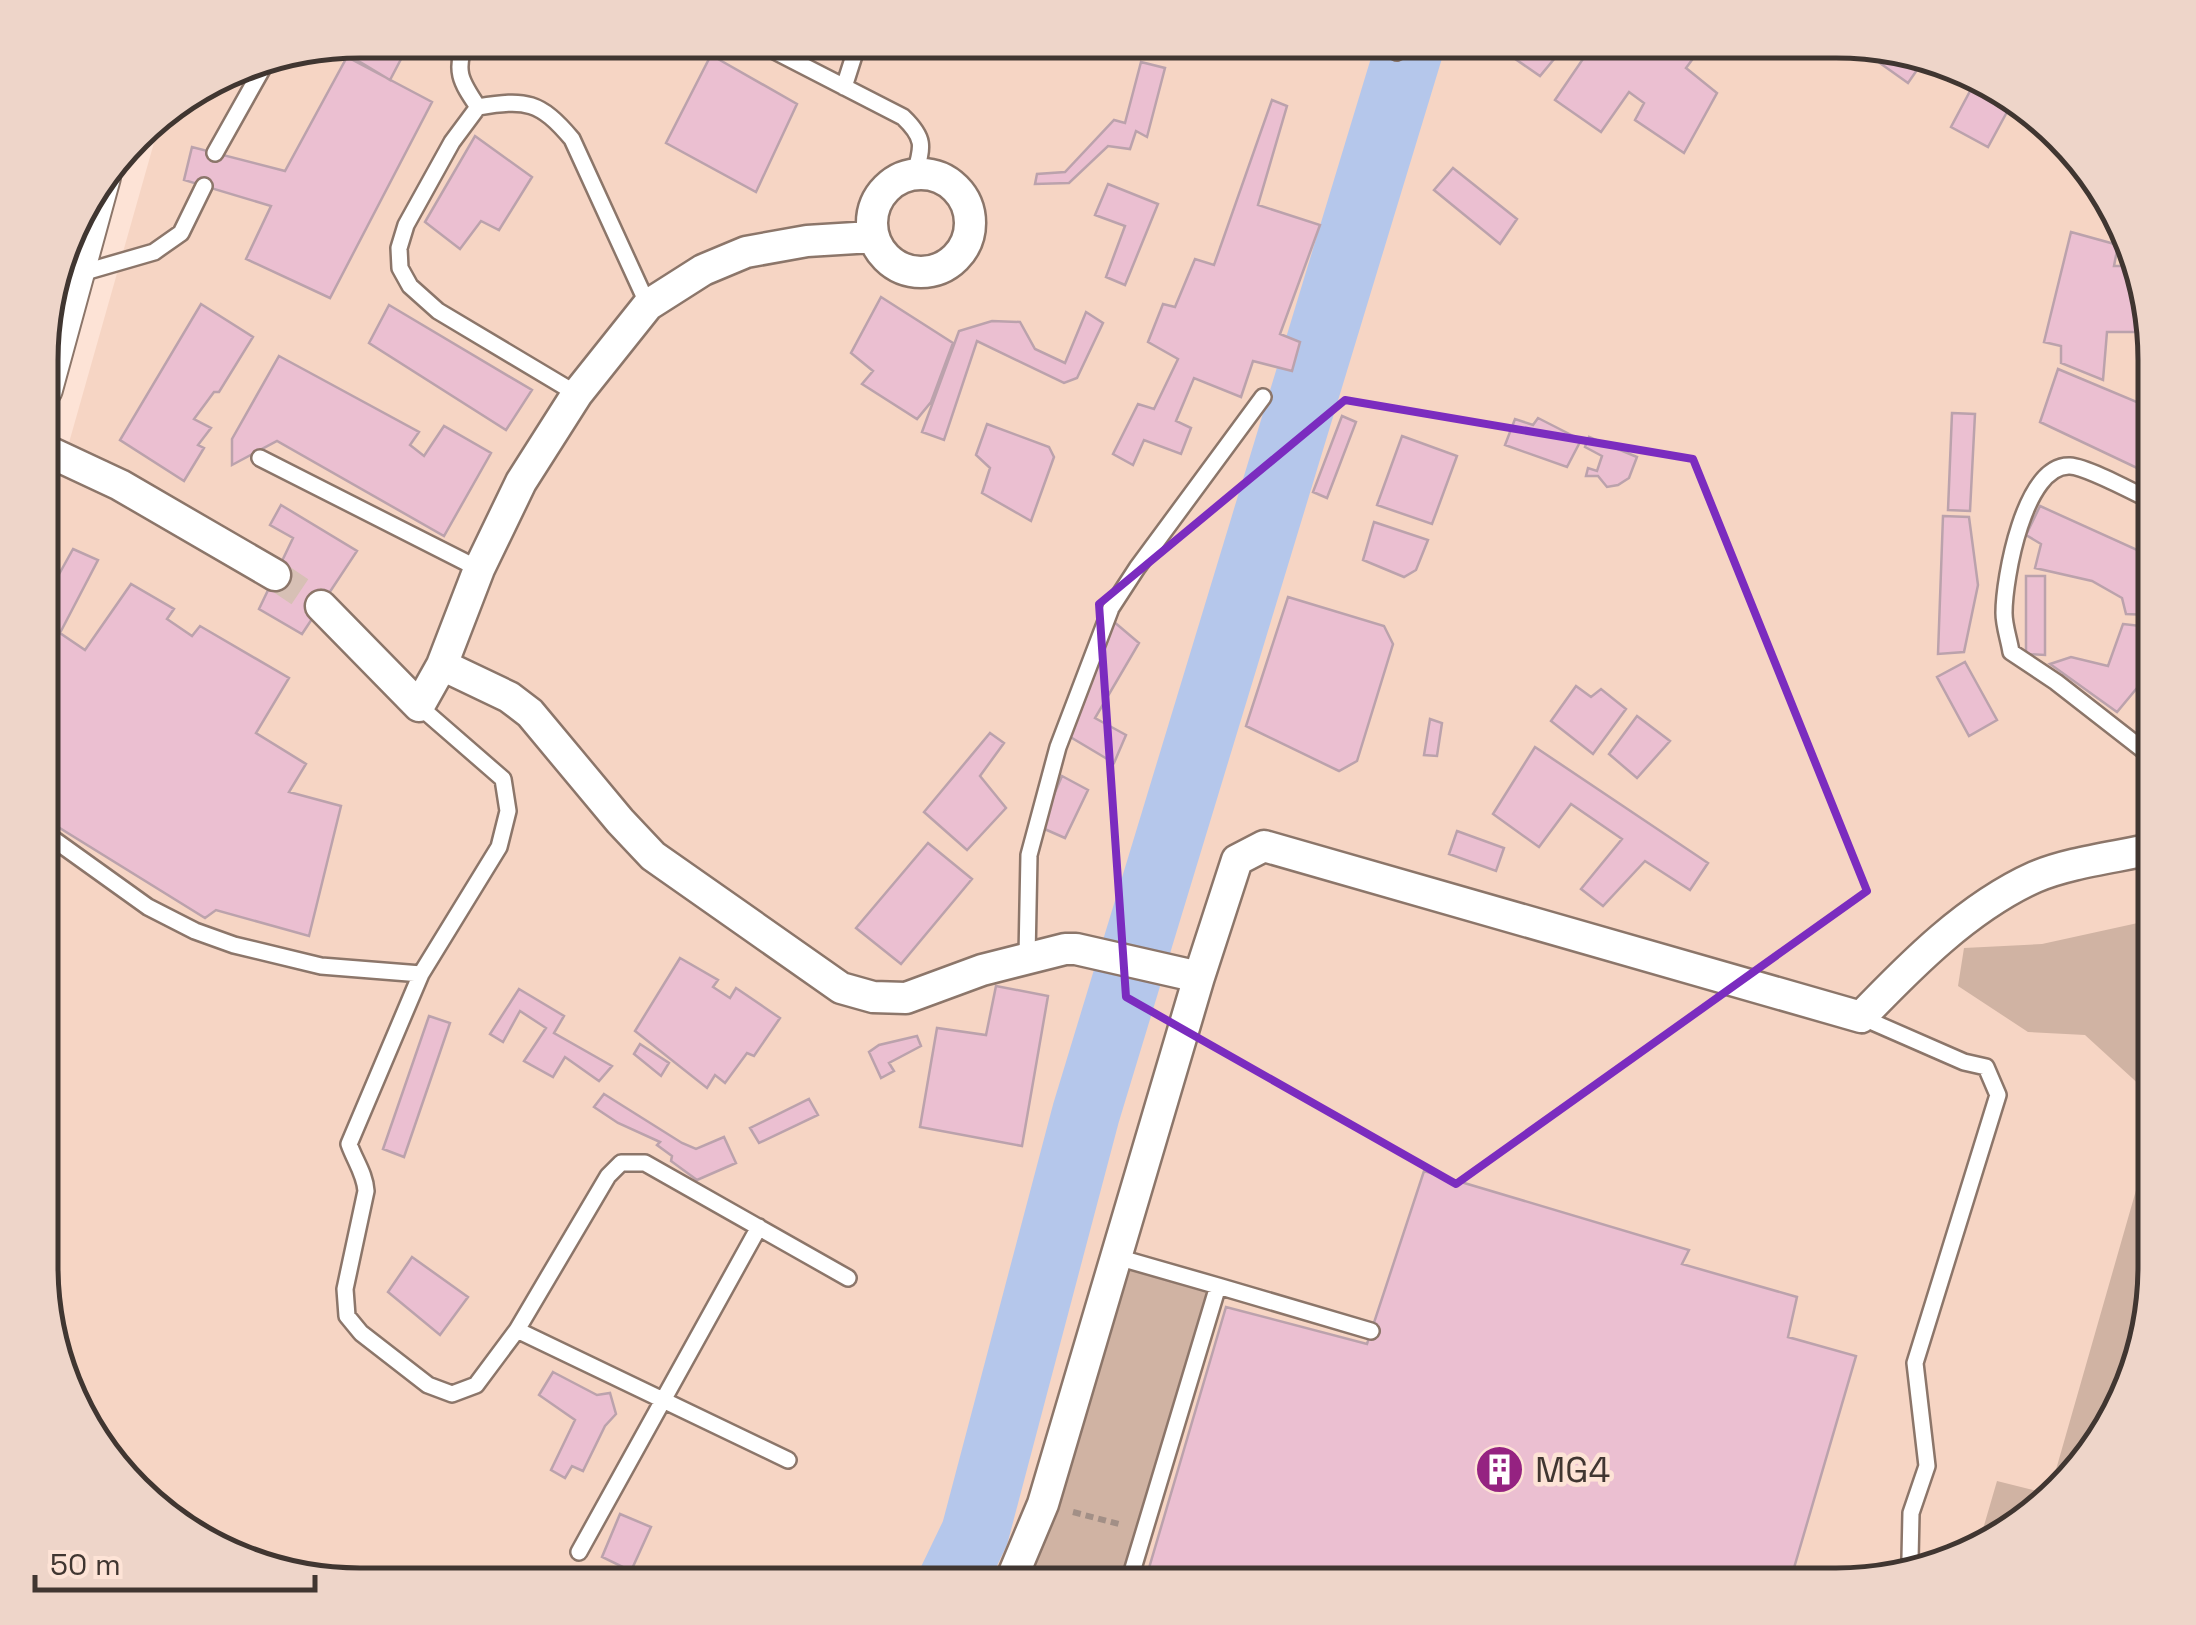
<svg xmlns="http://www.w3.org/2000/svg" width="2196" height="1625" font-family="'Space Grotesk',sans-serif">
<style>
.built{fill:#f6d5c4}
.green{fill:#d0b3a3}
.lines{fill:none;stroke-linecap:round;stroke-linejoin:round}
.river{stroke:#b5c7eb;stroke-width:68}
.building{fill:#ebbfd1;stroke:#bba2ac;stroke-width:2.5}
.minor-tunnel{stroke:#d7c0b5;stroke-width:30;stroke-dasharray:30 15;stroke-linecap:butt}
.service-casing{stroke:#8c766a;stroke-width:20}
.minor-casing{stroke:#8c766a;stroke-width:35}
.tertiary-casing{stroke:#8c766a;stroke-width:42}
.path{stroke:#a28f86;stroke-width:6;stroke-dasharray:8 5;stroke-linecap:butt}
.service{stroke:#fff;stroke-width:15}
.minor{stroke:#fff;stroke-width:30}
.tertiary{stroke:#fff;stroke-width:38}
.marked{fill:none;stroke:#7b2cbf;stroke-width:8;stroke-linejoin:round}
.labels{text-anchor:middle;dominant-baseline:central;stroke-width:9;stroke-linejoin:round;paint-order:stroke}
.poi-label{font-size:35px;fill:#403631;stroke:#fde3d6;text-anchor:start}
.rim{fill:none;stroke:#403631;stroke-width:5}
</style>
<rect width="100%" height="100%" fill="#fde3d6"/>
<!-- built -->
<path class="built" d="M 360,40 L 1857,41 L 1958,64 L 2047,119 L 2123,219 L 2156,359 L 2155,1287 L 2132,1387 L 2077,1476 L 1977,1552 L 1836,1585 L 339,1584 L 238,1561 L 149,1506 L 73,1407 L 41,1287 L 42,538 L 163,111 L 256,57 Z"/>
<!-- green -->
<path class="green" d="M 2156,919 L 2155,1099 L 2085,1035 L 2028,1032 L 1958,986 L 1964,948 L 2042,944 Z
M 2155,1124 L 2155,1287 L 2132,1387 L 2077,1476 L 1976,1553 L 1997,1481 L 2049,1494 Z
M 1117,1257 L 1218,1286 L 1128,1585 L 1009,1585 Z"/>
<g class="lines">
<!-- river -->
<path class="river" d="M 950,1585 L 975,1533 L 1086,1113 L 1412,40"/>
</g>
<!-- building -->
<path class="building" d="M 360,40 L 411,40 L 390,80 L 332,45 Z
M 1517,41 L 1569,41 L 1540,76 L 1508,54 Z
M 1591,41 L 1706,41 L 1686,68 L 1717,93 L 1684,153 L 1635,120 L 1644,103 L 1629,92 L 1601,132 L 1555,100 L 1583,59 Z
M 1887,48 L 1926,57 L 1908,83 L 1877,61 Z
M 711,55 L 797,104 L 756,192 L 666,143 Z
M 347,57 L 432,102 L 330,298 L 246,259 L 271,206 L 184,180 L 192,147 L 285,171 Z
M 1930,58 L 1958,64 L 1973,73 L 1966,83 Z
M 1141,62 L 1165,68 L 1147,137 L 1136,131 L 1130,149 L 1108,146 L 1069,183 L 1035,184 L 1037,174 L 1065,172 L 1114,120 L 1125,123 Z
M 1978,76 L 2014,99 L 1988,147 L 1951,127 Z
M 1272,100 L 1287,106 L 1258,205 L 1320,225 L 1280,334 L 1300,342 L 1292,371 L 1253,361 L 1241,397 L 1194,378 L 1176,421 L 1191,428 L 1181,454 L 1144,440 L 1133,465 L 1113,454 L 1138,404 L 1154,409 L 1178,359 L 1148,342 L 1163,304 L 1175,307 L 1195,259 L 1214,265 Z
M 475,136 L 532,177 L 499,230 L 481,221 L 460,249 L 425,222 Z
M 1453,168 L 1517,219 L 1500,244 L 1434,190 Z
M 1108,184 L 1158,204 L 1125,285 L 1106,277 L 1125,226 L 1095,215 Z
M 2071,232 L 2118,245 L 2114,266 L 2134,266 L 2143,305 L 2142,332 L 2107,332 L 2103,380 L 2061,363 L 2061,346 L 2044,342 Z
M 881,297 L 953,343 L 931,402 L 917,419 L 862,384 L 873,371 L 851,353 Z
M 201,304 L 253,337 L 219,392 L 214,392 L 194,419 L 211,428 L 198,445 L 204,448 L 184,481 L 120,440 Z
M 389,305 L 532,390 L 506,430 L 369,343 Z
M 1086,312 L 1103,323 L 1077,378 L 1064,383 L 977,341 L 944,440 L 922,432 L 959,331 L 992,321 L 1020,322 L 1035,349 L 1065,363 Z
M 279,356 L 419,432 L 410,445 L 424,456 L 444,426 L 491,453 L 444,536 L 277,441 L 232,465 L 232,439 Z
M 2058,369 L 2156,410 L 2156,477 L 2040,422 Z
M 1952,413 L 1975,414 L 1970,511 L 1948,510 Z
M 1342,416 L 1356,422 L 1327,498 L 1313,492 Z
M 1538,418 L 1581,440 L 1567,467 L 1505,445 L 1515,419 L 1533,425 Z
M 987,424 L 1049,447 L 1054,457 L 1031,521 L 982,493 L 990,468 L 976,455 Z
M 1402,436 L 1457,456 L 1432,524 L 1377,505 Z
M 1589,437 L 1637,457 L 1629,478 L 1618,485 L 1607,487 L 1598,476 L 1586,476 L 1588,468 L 1597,471 L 1602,456 L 1585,447 Z
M 281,505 L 357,551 L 302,634 L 259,609 L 293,538 L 270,525 Z
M 2040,506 L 2155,558 L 2150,615 L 2126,614 L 2122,598 L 2092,581 L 2035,568 L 2041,544 L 2026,535 Z
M 1943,516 L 1969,517 L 1978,585 L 1964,652 L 1938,654 Z
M 1374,522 L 1428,540 L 1416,570 L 1404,577 L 1363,560 Z
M 73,549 L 98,560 L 60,633 L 85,650 L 131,584 L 174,609 L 167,619 L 192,636 L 200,626 L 289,678 L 256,733 L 306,764 L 289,792 L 341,806 L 309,936 L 216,910 L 205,918 L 42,817 L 42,605 Z
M 2026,576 L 2045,576 L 2045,655 L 2026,654 Z
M 1288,597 L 1384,626 L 1393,644 L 1357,761 L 1339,771 L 1246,726 Z
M 1113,621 L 1139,643 L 1095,718 L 1126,735 L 1114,763 L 1067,735 Z
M 2123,624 L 2150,627 L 2142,682 L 2117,712 L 2050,664 L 2071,657 L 2108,666 Z
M 1965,662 L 1997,720 L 1969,736 L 1937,677 Z
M 1576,686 L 1591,697 L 1601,689 L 1626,709 L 1593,754 L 1551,721 Z
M 1637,716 L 1670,741 L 1637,778 L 1609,754 Z
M 1430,719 L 1442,723 L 1437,756 L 1424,755 Z
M 990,733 L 1004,743 L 980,776 L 1006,808 L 967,850 L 924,812 Z
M 1535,747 L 1708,863 L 1690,890 L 1645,861 L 1603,906 L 1581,889 L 1622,839 L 1571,804 L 1539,847 L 1493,814 Z
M 1062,776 L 1088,790 L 1065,838 L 1040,827 Z
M 1457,831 L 1504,848 L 1496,871 L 1449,854 Z
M 928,843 L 972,879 L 901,964 L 856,928 Z
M 680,958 L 718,980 L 713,987 L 730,998 L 736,988 L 780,1018 L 754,1056 L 747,1053 L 725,1083 L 715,1075 L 707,1088 L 635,1031 Z
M 996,986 L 1048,996 L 1022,1146 L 920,1127 L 937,1028 L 986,1035 Z
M 519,989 L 564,1016 L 554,1033 L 612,1066 L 599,1081 L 565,1057 L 553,1077 L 524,1061 L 546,1028 L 520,1011 L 503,1042 L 490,1034 Z
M 429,1016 L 450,1023 L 404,1157 L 383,1149 Z
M 917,1036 L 921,1046 L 889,1063 L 894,1071 L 881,1078 L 869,1052 L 879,1045 Z
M 640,1044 L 669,1063 L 661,1076 L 634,1054 Z
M 604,1094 L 682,1143 L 696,1149 L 724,1137 L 736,1163 L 697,1180 L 671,1161 L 672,1156 L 657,1145 L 660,1142 L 618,1123 L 594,1107 Z
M 809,1099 L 818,1115 L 759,1143 L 750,1128 Z
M 1424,1171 L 1689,1250 L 1682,1264 L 1797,1297 L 1788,1337 L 1856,1356 L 1789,1585 L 1144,1585 L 1226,1307 L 1367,1344 Z
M 412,1257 L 468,1297 L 440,1335 L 388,1292 Z
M 553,1372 L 597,1395 L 610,1393 L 616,1414 L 605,1426 L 583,1471 L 572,1466 L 565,1478 L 551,1470 L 575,1420 L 539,1395 Z
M 620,1514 L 651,1527 L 631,1571 L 602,1557 Z"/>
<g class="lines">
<!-- minor-tunnel -->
<path class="minor-tunnel" d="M 275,575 L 321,606"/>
<defs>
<path id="service" d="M 467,40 C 453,70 461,82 478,107
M 753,40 L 903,117 C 925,138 923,146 915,173
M 1378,40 L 1397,52
M 844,87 L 859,40
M 215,153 L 270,55
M 78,274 L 154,252 L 181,233 L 204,186
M 577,394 L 438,311 L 410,286 L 400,268 L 399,248 L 406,225 L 452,142 L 478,107 C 526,99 540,101 572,139 L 648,305
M 260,458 L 479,569
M 419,706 L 503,779 L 508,811 L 499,847 L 421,974 L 349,1144 C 355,1161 365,1174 366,1191 L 345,1289 L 347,1316 L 361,1333 L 428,1385 L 452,1394 L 476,1385 L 517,1330 L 608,1176 L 621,1163 L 645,1163 L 848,1278
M 2156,760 L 2056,682 L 2011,652 C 2009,639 2004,626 2004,613 C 2004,579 2024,464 2070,466 C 2088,467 2137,494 2156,503
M 42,831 L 148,907 L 195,931 L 234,945 L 321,966 L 421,974
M 1027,957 L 1029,855 L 1058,747 L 1111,608 L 1137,568 L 1263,397
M 1861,1017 L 1964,1062 L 1986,1067 L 1998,1095 L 1915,1363 L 1927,1466 L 1911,1513 L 1910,1559 L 1912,1567
M 1117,1257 L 1218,1286 L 1128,1585
M 1218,1286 L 1371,1331
M 517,1330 L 788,1460
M 579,1552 L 759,1227"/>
<path id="minor" d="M872 223a49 49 0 1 1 98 0a49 49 0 1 1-98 0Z
M 872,237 L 807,241 L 746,252 L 703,270 L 648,305 L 577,394 L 521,482 L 479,569 L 442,665 L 509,697 L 530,713 L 620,821 L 653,856 L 841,988 L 873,997 L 906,998 L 982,970 L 1065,949 L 1076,949 L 1199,977
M 43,449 L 120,485 L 275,575
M 321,606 L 419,706 L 442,665
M 1009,1585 L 1043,1504 L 1199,977 L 1237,860 L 1264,846 L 1861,1017 C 1911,965 1968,907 2035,877 C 2070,862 2118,857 2156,848"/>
<path id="tertiary" d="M 43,389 L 101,177"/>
</defs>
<!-- service casing -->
<use href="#service" class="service-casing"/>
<!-- minor casing -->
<use href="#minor" class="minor-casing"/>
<!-- tertiary casing -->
<use href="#tertiary" class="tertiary-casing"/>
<!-- path -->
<path class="path" d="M 1073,1512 L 1119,1524"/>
<!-- service -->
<use href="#service" class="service"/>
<!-- minor -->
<use href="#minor" class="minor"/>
<!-- tertiary -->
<use href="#tertiary" class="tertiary"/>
</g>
<!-- marked area -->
<path class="marked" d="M 1345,400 L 1693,459 L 1867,891 L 1456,1184 L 1126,997 L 1099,604 Z"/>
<!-- icons -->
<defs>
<symbol id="building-disc" viewBox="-11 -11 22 22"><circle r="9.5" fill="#952281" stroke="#fde3d6"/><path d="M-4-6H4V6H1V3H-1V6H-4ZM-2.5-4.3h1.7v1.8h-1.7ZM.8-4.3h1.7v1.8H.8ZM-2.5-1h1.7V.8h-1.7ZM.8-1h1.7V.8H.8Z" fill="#fff"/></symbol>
</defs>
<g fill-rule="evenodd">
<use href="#building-disc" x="1472" y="1442" width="55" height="55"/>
</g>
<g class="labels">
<!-- poi labels -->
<g class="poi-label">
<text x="1535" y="1470">MG4</text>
</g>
</g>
<!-- crop -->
<path d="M0 0H2196V1625H0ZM360 58H1836A302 302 0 0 1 2138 360V1266A302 302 0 0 1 1836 1568H360A302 302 0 0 1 58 1266V360A302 302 0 0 1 360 58Z" fill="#eed5c9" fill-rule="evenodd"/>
<path class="rim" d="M360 58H1836A302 302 0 0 1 2138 360V1266A302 302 0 0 1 1836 1568H360A302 302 0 0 1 58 1266V360A302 302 0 0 1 360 58Z"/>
<!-- scale -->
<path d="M35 1575v15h280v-15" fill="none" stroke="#403631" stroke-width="5"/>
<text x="50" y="1575" font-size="30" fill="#403631" stroke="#fde3d6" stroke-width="8" paint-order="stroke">50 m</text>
</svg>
